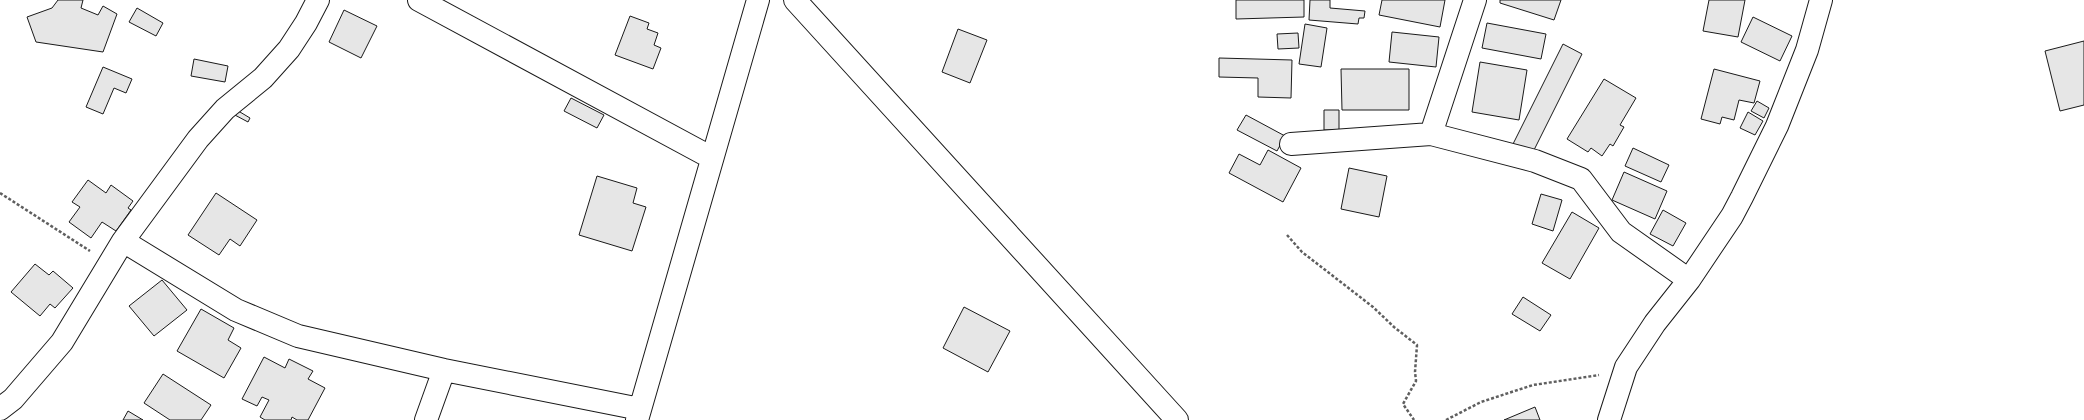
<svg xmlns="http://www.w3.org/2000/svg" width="2084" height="420" font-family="Signika,sans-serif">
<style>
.building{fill:#e6e6e6;stroke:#1a1a1a}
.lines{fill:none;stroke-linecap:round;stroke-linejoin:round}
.minor-casing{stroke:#1a1a1a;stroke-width:24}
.path{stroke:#5f5f5f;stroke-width:2.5;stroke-dasharray:3 2;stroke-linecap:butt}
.minor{stroke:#fff;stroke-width:22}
</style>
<rect width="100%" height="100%" fill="#fff"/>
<!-- building -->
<path class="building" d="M 58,0 L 83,0 L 81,8 L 98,15 L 103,6 L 117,14 L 103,52 L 36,42 L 27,17 L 52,8 Z
M 1236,0 L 1304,0 L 1304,17 L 1236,19 Z
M 1310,0 L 1330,0 L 1330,8 L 1365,11 L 1364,18 L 1359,18 L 1358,24 L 1309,20 Z
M 1382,0 L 1445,0 L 1440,27 L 1379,15 Z
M 1500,0 L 1561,0 L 1554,20 L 1500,3 Z
M 1709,0 L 1745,0 L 1738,37 L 1703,31 Z
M 137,8 L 163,23 L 156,36 L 129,22 Z
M 344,10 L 377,26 L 361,58 L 329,42 Z
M 630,16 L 649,23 L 647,29 L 658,33 L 654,45 L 661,48 L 653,69 L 615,55 Z
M 1753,17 L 1792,36 L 1780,61 L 1741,42 Z
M 1487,23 L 1546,34 L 1541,59 L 1482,48 Z
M 1305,24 L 1327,28 L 1321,67 L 1299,64 Z
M 958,29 L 987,40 L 970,83 L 942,72 Z
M 1392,32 L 1439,37 L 1436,67 L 1389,62 Z
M 1298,33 L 1299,48 L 1278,49 L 1277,34 Z
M 2084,41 L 2084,105 L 2060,111 L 2045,51 Z
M 1563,44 L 1582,54 L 1532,154 L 1513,144 Z
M 1219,58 L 1292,60 L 1291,98 L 1258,97 L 1258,78 L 1219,77 Z
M 194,59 L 228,66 L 225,82 L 191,76 Z
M 1480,62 L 1527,70 L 1519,120 L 1472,112 Z
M 103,67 L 132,79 L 126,93 L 114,88 L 103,114 L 86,107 Z
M 1341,69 L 1409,69 L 1409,110 L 1342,110 Z
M 1714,69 L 1760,81 L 1754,103 L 1739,100 L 1734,120 L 1722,117 L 1720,124 L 1701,119 Z
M 1604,79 L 1636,98 L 1620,125 L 1624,127 L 1613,146 L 1610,144 L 1602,156 L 1591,148 L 1588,152 L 1567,139 Z
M 571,98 L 604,115 L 597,128 L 564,111 Z
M 1757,101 L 1769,108 L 1764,118 L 1751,111 Z
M 235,109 L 250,118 L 248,122 L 233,114 Z
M 1324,110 L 1339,110 L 1339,130 L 1324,130 Z
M 1748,112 L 1763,121 L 1755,135 L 1740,128 Z
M 1246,115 L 1285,136 L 1277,151 L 1237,130 Z
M 1633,148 L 1669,165 L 1661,182 L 1625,166 Z
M 1268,150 L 1301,168 L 1283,202 L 1229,173 L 1239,154 L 1260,165 Z
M 1349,168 L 1387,176 L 1379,217 L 1341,209 Z
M 1624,172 L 1667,191 L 1655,219 L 1612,200 Z
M 597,176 L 637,188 L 633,203 L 646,207 L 632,251 L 579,235 Z
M 88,180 L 106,193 L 111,185 L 133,201 L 128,208 L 131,210 L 116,231 L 102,222 L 91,238 L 69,222 L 80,207 L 72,202 Z
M 216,193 L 257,220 L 240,246 L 230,239 L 219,255 L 188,235 Z
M 1541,194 L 1562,200 L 1553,231 L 1532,224 Z
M 1663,210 L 1686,223 L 1673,246 L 1650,234 Z
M 1572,212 L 1599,228 L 1570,279 L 1542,263 Z
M 35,264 L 49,275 L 53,271 L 73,288 L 55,308 L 50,304 L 40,316 L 11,292 Z
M 162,280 L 187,310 L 154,336 L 129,306 Z
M 1523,297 L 1551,315 L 1540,331 L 1512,314 Z
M 964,307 L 1010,331 L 988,372 L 943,348 Z
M 201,309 L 234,328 L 228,340 L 241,348 L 224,378 L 177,351 Z
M 264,357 L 285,368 L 289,359 L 313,371 L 308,379 L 325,388 L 308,420 L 297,420 L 292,417 L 291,420 L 265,420 L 260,417 L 269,400 L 262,397 L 257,406 L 242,399 Z
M 163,374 L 211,405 L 201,420 L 170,420 L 144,403 Z
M 1535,407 L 1540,420 L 1504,420 Z
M 128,411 L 143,420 L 123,420 Z"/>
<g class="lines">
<defs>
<path id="minor" d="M 419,0 L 712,158
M 795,0 L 1177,420
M 1431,134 L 1475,0
M 1291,144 L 1431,134 L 1535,161 L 1581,179 L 1621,232 L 1689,280
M 123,241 L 236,310 L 298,336 L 444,370 L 640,409
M 0,409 L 13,399 L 62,342 L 123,241 L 198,139 L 225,109 L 263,78 L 289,49 L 306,23 L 318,0
M 426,420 L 444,370
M 637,420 L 758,0
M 1609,420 L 1626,367 L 1655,323 L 1689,280 L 1732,216 L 1742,197 L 1777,126 L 1807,50 L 1821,0"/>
</defs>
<!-- minor casing -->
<use href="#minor" class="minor-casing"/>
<!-- path -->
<path class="path" d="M 0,193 L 90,251
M 1287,235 L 1302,252 L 1373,307 L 1394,327 L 1417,345 L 1415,372 L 1416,381 L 1403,404 L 1414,420
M 1446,420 L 1481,402 L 1533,385 L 1599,375"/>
<!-- minor -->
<use href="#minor" class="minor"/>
</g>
</svg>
